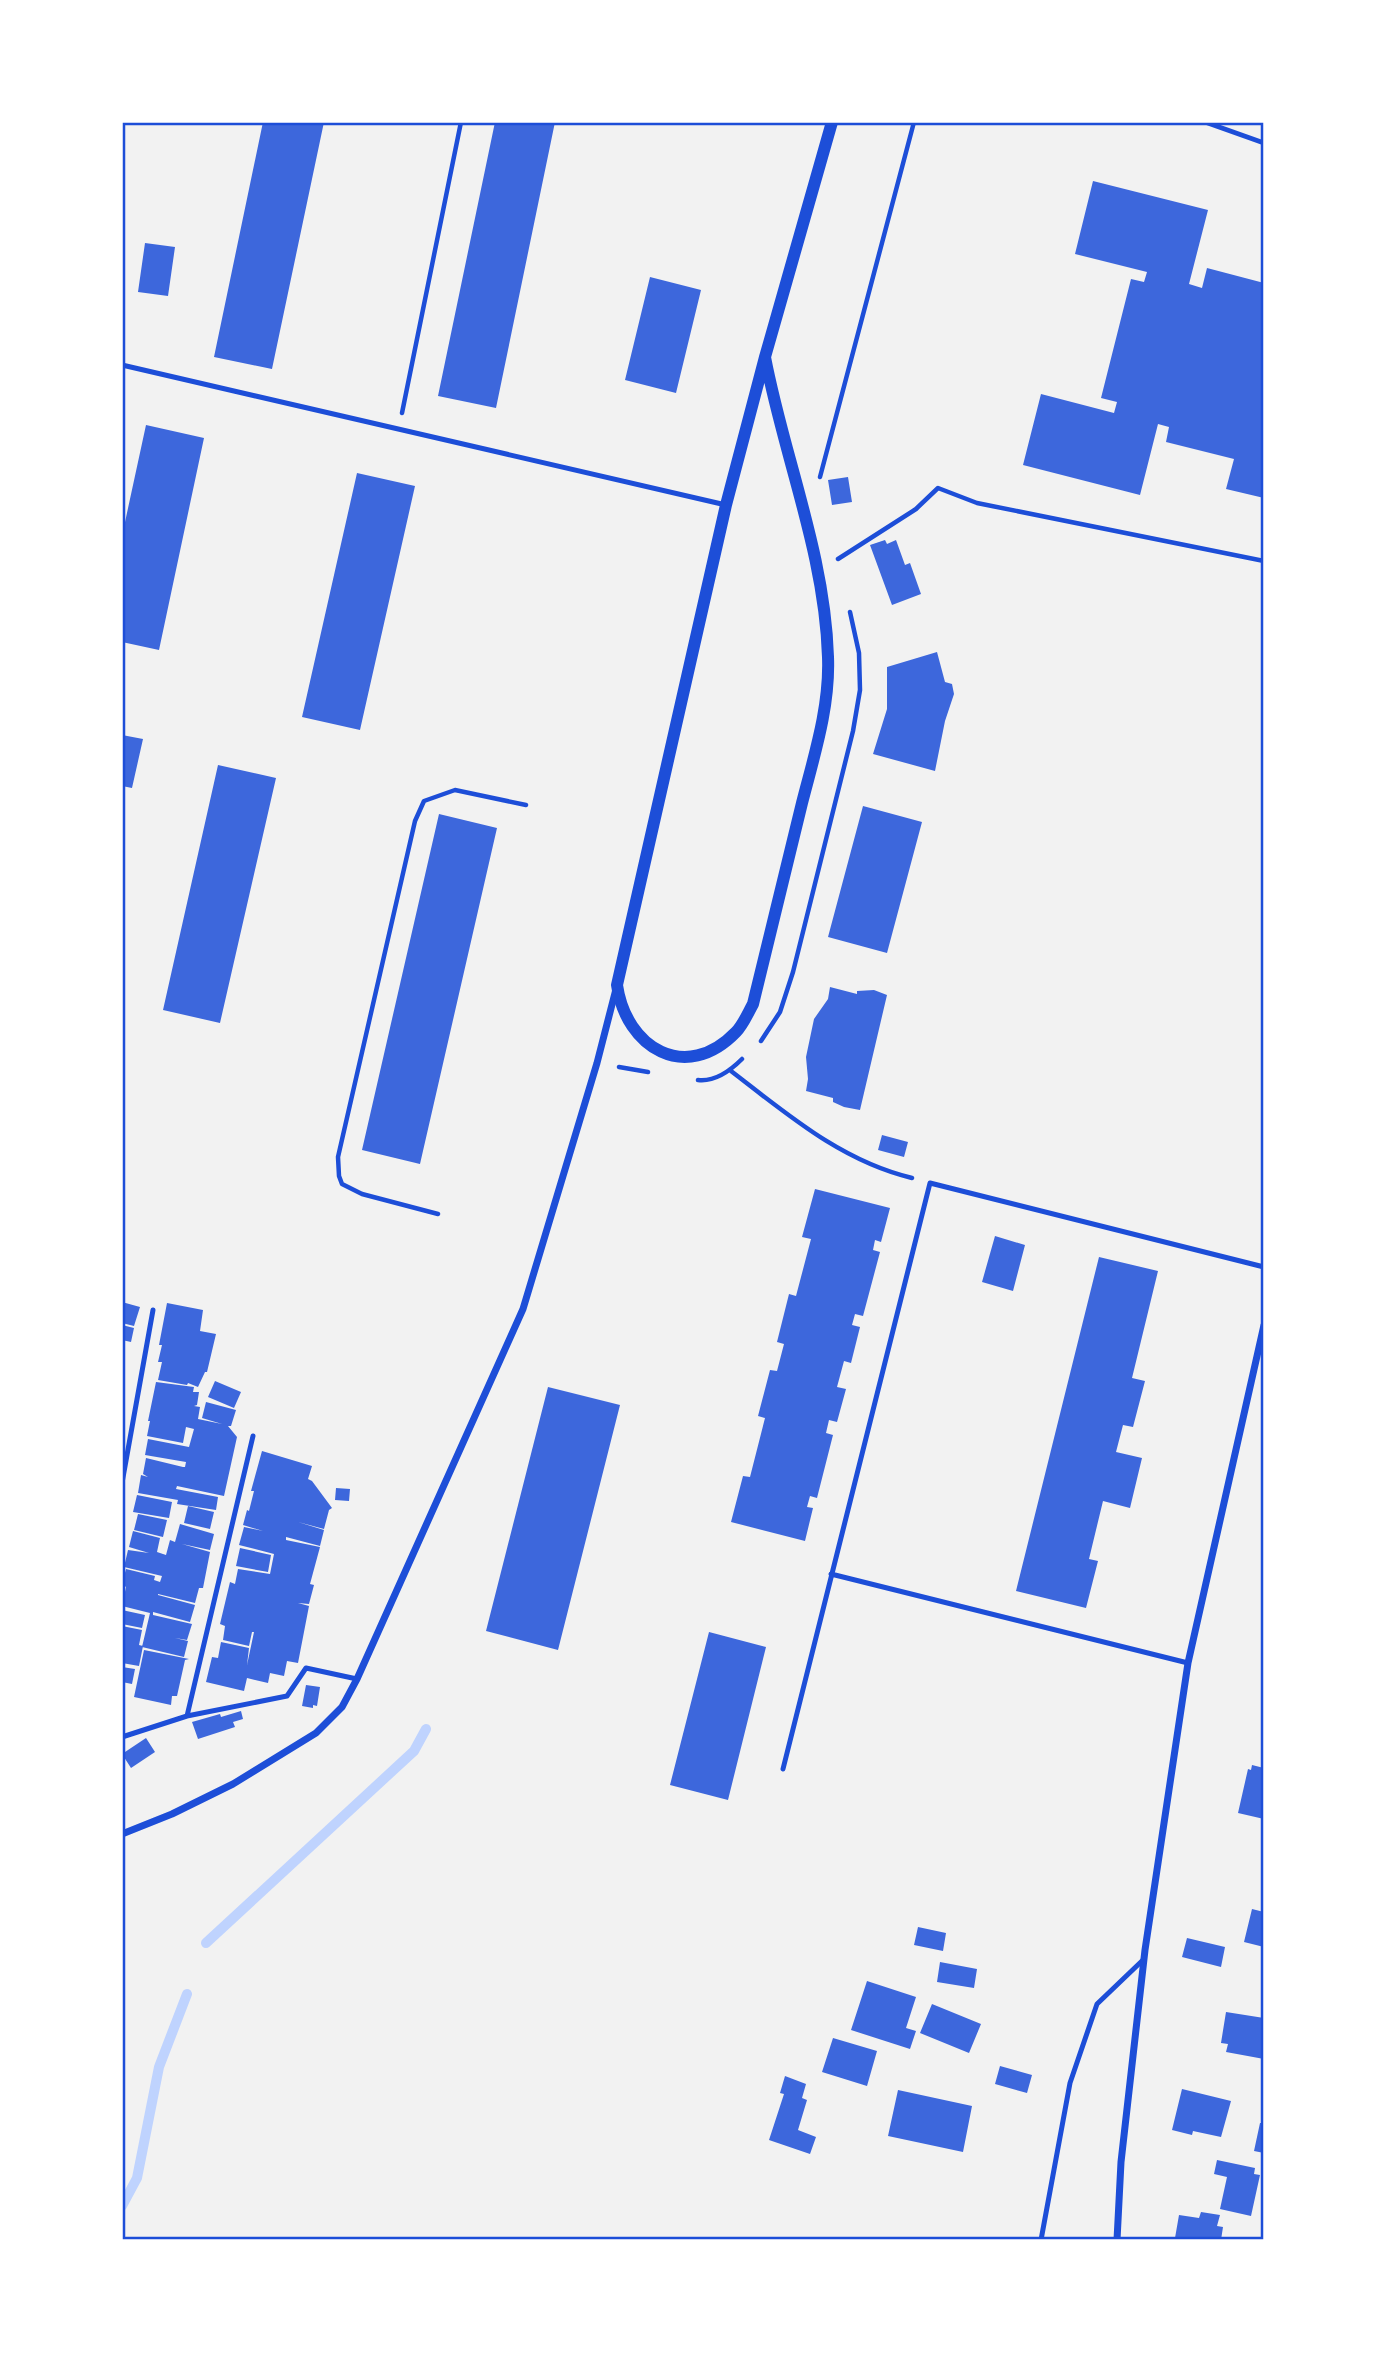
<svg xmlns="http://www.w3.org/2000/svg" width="1386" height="2362" font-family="Ubuntu,sans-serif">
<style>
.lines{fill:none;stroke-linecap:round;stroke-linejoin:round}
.stream{stroke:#bfd3fe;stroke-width:10}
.building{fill:#3d67dc}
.path{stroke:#1d4ed8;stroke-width:4.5}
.service{stroke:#1d4ed8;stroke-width:5}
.minor{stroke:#1d4ed8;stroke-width:7}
.tertiary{stroke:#1d4ed8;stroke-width:12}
.neatline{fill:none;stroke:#1d4ed8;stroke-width:2.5}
</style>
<rect width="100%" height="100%" fill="#f2f2f2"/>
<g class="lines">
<!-- stream -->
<path class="stream" d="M 206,1943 L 414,1751 L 426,1729
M 122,2206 L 137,2178 L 159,2067 L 187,1994"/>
</g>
<!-- building -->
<path class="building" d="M 263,122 L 324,122 L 272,369 L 214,357 Z
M 495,122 L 555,122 L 496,408 L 438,396 Z
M 1093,181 L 1208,210 L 1189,284 L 1202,288 L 1207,268 L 1264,283 L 1264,498 L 1226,489 L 1234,459 L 1166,442 L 1169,427 L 1158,424 L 1140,495 L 1023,465 L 1041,394 L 1114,413 L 1117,402 L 1101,398 L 1131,279 L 1144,282 L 1147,272 L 1075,254 Z
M 145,243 L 175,247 L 168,296 L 138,292 Z
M 650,277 L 701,290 L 676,393 L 625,380 Z
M 146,425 L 204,438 L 159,650 L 122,642 L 122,536 Z
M 357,473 L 415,486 L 360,730 L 302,717 Z
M 848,477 L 852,502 L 832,505 L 828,480 Z
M 885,540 L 887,544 L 896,540 L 905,565 L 910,563 L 921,594 L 892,605 L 870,545 Z
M 937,652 L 945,682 L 952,684 L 954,694 L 945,721 L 935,771 L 873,754 L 887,709 L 887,667 Z
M 122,735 L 143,739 L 132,788 L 122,786 Z
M 218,765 L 276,778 L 220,1023 L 163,1010 Z
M 863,806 L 922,822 L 887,953 L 828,937 Z
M 439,814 L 497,828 L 420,1164 L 362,1150 Z
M 830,987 L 857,994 L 857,991 L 874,990 L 887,995 L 860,1110 L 844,1107 L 833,1102 L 833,1098 L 806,1091 L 808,1079 L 806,1057 L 814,1019 L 828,999 Z
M 882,1135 L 908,1142 L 904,1157 L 878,1150 Z
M 815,1189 L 890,1208 L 881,1242 L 875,1240 L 873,1250 L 880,1252 L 863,1316 L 855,1314 L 852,1325 L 860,1327 L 851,1363 L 844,1361 L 837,1387 L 846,1389 L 837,1422 L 829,1420 L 826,1433 L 833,1435 L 817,1498 L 810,1496 L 807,1507 L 813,1508 L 805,1541 L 731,1522 L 743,1476 L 750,1477 L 765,1418 L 758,1416 L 770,1370 L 777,1371 L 784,1344 L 777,1342 L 789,1294 L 796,1296 L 811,1239 L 802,1237 Z
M 995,1236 L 1025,1245 L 1013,1291 L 982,1282 Z
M 1099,1257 L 1158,1271 L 1132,1378 L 1145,1381 L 1133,1427 L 1123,1425 L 1116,1452 L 1142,1458 L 1130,1508 L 1103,1501 L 1089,1559 L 1098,1561 L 1086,1608 L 1016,1591 Z
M 122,1302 L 140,1307 L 134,1326 L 122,1323 Z
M 167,1303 L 203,1310 L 200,1331 L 216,1334 L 207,1372 L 205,1372 L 198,1387 L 188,1383 L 187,1385 L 158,1380 L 162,1362 L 158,1362 L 162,1345 L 159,1345 Z
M 122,1325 L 134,1328 L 131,1342 L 122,1340 Z
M 215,1381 L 241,1392 L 234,1408 L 208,1397 Z
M 156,1382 L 194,1387 L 193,1392 L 199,1392 L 197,1405 L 194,1406 L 200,1407 L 198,1419 L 222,1424 L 202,1418 L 206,1402 L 236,1410 L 231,1426 L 228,1426 L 237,1437 L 224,1496 L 177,1486 L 176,1489 L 218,1497 L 216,1510 L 177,1504 L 178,1500 L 138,1493 L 141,1475 L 148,1477 L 143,1474 L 146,1458 L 183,1467 L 185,1467 L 186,1462 L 145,1455 L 148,1439 L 189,1447 L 194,1429 L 186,1427 L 183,1443 L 147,1436 L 150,1421 L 148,1421 Z
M 548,1387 L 620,1405 L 558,1650 L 486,1631 Z
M 262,1451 L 312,1466 L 308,1479 L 312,1481 L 332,1508 L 329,1510 L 324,1529 L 298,1522 L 324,1530 L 320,1546 L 286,1537 L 286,1540 L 320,1547 L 310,1584 L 314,1585 L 309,1604 L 298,1603 L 309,1606 L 298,1663 L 287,1661 L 284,1676 L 270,1673 L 268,1683 L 247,1678 L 244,1691 L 206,1682 L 212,1657 L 218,1658 L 221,1642 L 249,1648 L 247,1665 L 254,1632 L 252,1632 L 249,1646 L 223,1640 L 225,1626 L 220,1624 L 230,1582 L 235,1584 L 238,1569 L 270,1574 L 274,1554 L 239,1545 L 244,1527 L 263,1531 L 243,1525 L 247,1510 L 249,1511 L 254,1491 L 251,1491 Z
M 336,1488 L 350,1489 L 349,1501 L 335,1500 Z
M 137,1495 L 172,1502 L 169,1518 L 133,1512 Z
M 188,1506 L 214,1512 L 210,1529 L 184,1523 Z
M 138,1514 L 167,1520 L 163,1537 L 134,1530 Z
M 180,1524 L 214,1534 L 210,1550 L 182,1544 L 210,1552 L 203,1588 L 199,1588 L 195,1603 L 158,1594 L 158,1595 L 195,1605 L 190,1622 L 153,1612 L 153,1615 L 192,1624 L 187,1640 L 175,1638 L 188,1641 L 184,1657 L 142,1647 L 150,1613 L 122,1606 L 126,1587 L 122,1584 L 126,1569 L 155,1576 L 154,1580 L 160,1582 L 162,1576 L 124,1567 L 128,1550 L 149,1553 L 129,1547 L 133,1531 L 160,1538 L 157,1552 L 166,1555 L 170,1540 L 175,1542 Z
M 240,1548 L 271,1555 L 268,1572 L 236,1566 Z
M 122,1610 L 145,1615 L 142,1628 L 122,1624 Z
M 122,1626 L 142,1630 L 139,1645 L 143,1646 L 139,1666 L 122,1663 Z
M 709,1632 L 766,1647 L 728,1800 L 670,1785 Z
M 144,1650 L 189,1659 L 185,1660 L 177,1696 L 172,1696 L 171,1705 L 134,1697 Z
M 122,1667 L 135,1669 L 132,1684 L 122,1682 Z
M 306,1685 L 320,1687 L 317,1706 L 313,1705 L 313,1708 L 302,1706 Z
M 241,1711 L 243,1719 L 233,1722 L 235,1727 L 198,1739 L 192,1722 L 220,1714 L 221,1717 Z
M 146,1738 L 155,1752 L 131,1768 L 122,1754 Z
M 1252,1765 L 1264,1768 L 1264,1819 L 1238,1813 L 1248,1769 L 1251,1770 Z
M 1252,1909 L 1264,1912 L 1264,1947 L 1244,1942 Z
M 918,1927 L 946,1933 L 943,1951 L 914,1945 Z
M 1187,1938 L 1225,1947 L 1221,1967 L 1182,1957 Z
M 940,1962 L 977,1969 L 974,1988 L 937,1982 Z
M 867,1981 L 916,1997 L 906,2028 L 916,2031 L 910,2049 L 851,2030 Z
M 932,2004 L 981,2024 L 969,2053 L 920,2033 Z
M 1226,2012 L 1264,2018 L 1264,2059 L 1226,2052 L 1228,2044 L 1221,2043 Z
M 833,2038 L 877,2051 L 867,2086 L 822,2072 Z
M 1000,2066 L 1032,2075 L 1027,2093 L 995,2084 Z
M 785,2076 L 806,2084 L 802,2098 L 807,2100 L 798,2130 L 816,2137 L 810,2154 L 769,2140 L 784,2094 L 780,2093 Z
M 1182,2089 L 1231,2101 L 1221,2137 L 1193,2131 L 1192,2135 L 1172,2130 Z
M 898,2090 L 972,2106 L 963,2152 L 888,2136 Z
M 1260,2123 L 1264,2123 L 1264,2153 L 1254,2151 Z
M 1217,2160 L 1255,2168 L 1254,2174 L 1260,2175 L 1251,2216 L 1220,2209 L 1227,2177 L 1214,2174 Z
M 1201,2212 L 1220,2215 L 1217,2226 L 1223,2227 L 1221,2240 L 1175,2238 L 1179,2215 L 1199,2218 Z"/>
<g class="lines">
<!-- path -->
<path class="path" d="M 402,413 L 461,122
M 820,477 L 914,122
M 838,559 L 916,509 L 938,488 L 977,503 L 1264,561
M 761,1041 L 780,1012 L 793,972 L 853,731 L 860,690 L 859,653 L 850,612
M 619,1067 L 648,1072
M 731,1071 C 787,1114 841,1161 912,1178
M 698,1080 C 715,1082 731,1070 742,1059
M 438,1214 L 362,1194 L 342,1184 L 339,1176 L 338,1157 L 415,821 L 424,801 L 455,790 L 526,805"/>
<!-- service -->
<path class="service" d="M 1205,122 L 1264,143
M 122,365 L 726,505
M 253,1436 L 187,1716 L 287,1696 L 306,1668 L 357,1679
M 122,1483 L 153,1310
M 831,1574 L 1188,1663
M 122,1737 L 187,1716
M 783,1769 L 930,1183 L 1264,1267
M 1041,2240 L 1070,2083 L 1097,2004 L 1143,1960"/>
<!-- minor -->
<path class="minor" d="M 122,1834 L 172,1814 L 233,1784 L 316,1733 L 342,1707 L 357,1679 L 523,1309 L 597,1063 L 616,989
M 1117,2240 L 1121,2162 L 1145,1950 L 1188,1663 L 1264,1325"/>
<!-- tertiary -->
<path class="tertiary" d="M 765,357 C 784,457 825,554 828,657 C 830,707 814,756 802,803 C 786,870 769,937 753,1004 C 748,1013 743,1025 736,1032 C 686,1084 626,1048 617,985 L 726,505 L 765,357 L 832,122"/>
</g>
<!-- border -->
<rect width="1386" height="2362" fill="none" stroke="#ffffff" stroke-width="248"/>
<rect x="124" y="124" width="1138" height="2114" class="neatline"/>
</svg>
